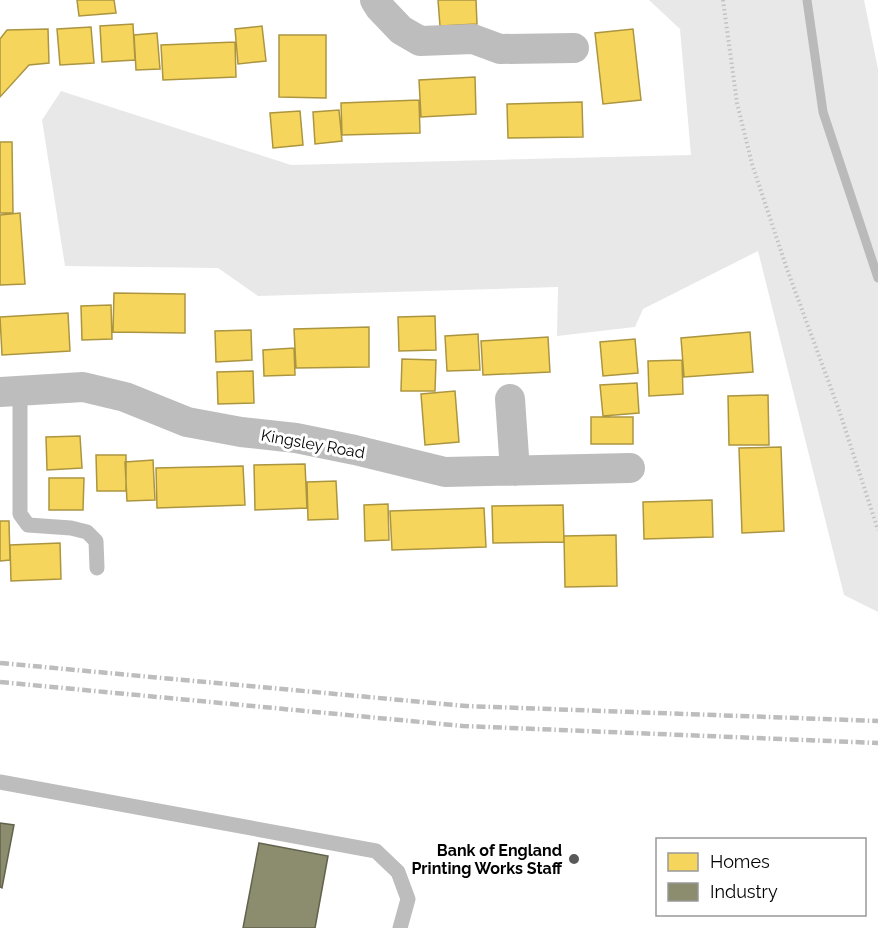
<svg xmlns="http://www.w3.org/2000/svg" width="878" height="928" font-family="Raleway,sans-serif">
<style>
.green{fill:#e8e8e8}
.homes{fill:#f6d55c;stroke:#ac9540;stroke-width:1.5}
.industry{fill:#8c8c6e;stroke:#62624d;stroke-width:1.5}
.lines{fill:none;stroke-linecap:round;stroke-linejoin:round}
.stream{stroke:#bababa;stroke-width:9}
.path{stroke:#c2c2c2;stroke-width:4;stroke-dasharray:1.5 3;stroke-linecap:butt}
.service{stroke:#bdbdbd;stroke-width:15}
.minor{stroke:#bdbdbd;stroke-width:30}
.rail{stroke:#bdbdbd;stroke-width:4.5;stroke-dasharray:9 3 1.5 3;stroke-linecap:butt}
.poi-dot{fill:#595959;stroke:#fff;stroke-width:2}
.labels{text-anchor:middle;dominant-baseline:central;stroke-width:6;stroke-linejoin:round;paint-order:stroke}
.street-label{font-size:16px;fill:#000;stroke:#fff}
.poi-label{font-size:16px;font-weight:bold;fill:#000;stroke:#fff;text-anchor:end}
</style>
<rect width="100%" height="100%" fill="#fff"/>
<!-- green -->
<path class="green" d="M 649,0 L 864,0 L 878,69 L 878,612 L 844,595 L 758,251 L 643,309 L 635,327 L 557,336 L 558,287 L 258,296 L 218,268 L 65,266 L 42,120 L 61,91 L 291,165 L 691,155 L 680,29 Z"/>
<!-- homes -->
<path class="homes" d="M 77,0 L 114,0 L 116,13 L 79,16 Z
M 438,0 L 476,0 L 477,24 L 440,26 Z
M 133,24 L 135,60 L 102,62 L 100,26 Z
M 262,26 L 266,61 L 238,64 L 235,29 Z
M 91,27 L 94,63 L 60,65 L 57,29 Z
M 48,29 L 49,63 L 29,65 L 0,97 L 0,39 L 7,30 Z
M 633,29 L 641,100 L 603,104 L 595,33 Z
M 157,33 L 160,69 L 136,70 L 134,35 Z
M 279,35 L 326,35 L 326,98 L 279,97 Z
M 235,42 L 236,77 L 163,80 L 161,45 Z
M 475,77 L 476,114 L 421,117 L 419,80 Z
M 419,100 L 420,133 L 342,135 L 341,103 Z
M 582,102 L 583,137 L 508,138 L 507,104 Z
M 339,110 L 342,141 L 315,144 L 313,112 Z
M 300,111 L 303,145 L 273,148 L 270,113 Z
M 0,142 L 12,142 L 13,213 L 0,213 Z
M 20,213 L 25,284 L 0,285 L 0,215 Z
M 114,293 L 185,294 L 185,333 L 113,332 Z
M 111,305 L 112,339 L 82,340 L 81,306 Z
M 68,313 L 70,351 L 2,355 L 0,317 Z
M 435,316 L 436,350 L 399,351 L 398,317 Z
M 369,327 L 369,367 L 296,368 L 294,329 Z
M 251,330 L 252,360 L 216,362 L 215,331 Z
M 750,332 L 753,372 L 684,377 L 681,338 Z
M 478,334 L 480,370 L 447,371 L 445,336 Z
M 548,337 L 550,372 L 483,375 L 481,341 Z
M 635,339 L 638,373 L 603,376 L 600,342 Z
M 294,348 L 295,375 L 264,376 L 263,350 Z
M 402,359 L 436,360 L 435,391 L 401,391 Z
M 682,360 L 683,394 L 649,396 L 648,361 Z
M 253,371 L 254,403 L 218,404 L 217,372 Z
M 637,383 L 639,413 L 603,416 L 600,385 Z
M 455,391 L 459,442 L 425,445 L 421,394 Z
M 768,395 L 769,445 L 729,445 L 728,396 Z
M 591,417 L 633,417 L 633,444 L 591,444 Z
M 80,436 L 82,468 L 47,470 L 46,437 Z
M 781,447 L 784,531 L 742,533 L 739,448 Z
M 96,455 L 126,455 L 126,491 L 97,491 Z
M 153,460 L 155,500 L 127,501 L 125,462 Z
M 305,464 L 307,508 L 255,510 L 254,465 Z
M 243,466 L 245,505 L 157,508 L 156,468 Z
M 49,478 L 84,478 L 83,510 L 49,510 Z
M 336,481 L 338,519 L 308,520 L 307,482 Z
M 712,500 L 713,537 L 644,539 L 643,502 Z
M 388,504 L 389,540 L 365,541 L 364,505 Z
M 563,505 L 564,542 L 493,543 L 492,506 Z
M 484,508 L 486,547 L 392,550 L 390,511 Z
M 0,521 L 9,521 L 10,560 L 0,561 Z
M 616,535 L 617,586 L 565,587 L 564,536 Z
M 60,543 L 61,579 L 11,581 L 10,545 Z"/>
<!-- industry -->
<path class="industry" d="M 0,823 L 14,825 L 2,888 L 0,887 Z
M 259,843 L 328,856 L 315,928 L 243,928 Z"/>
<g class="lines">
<!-- stream -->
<path class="stream" d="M 807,0 L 823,112 L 878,278"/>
<!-- path -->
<path class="path" d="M 723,0 L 737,103 L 752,164 L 787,269 L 839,410 L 878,530"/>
<!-- service -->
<path class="service" d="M 20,391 L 20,514 L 28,525 L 71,528 L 87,532 L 96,541 L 97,568
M 0,782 L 376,851 L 398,872 L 408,899 L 400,928"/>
<!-- minor -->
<path class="minor" d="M 375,0 L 380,8 L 401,30 L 420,41 L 473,39 L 500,49 L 574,48
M 0,392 L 83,387 L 125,397 L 187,422 L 241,432 L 296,438 L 355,450 L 445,472 L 630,468
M 510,399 L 515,471"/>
<!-- rail -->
<path class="rail" d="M 0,663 L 466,706 L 878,721
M 0,682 L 463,726 L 878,743"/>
</g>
<!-- markers -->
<circle class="poi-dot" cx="574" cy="859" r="6"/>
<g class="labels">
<!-- street labels -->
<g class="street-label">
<text transform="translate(313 444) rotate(10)">Kingsley Road</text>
</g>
<!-- poi labels -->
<g class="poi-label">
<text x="562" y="850">Bank of England<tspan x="562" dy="18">Printing Works Staff</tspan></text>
</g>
</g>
<!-- legend -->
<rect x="656" y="838" width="210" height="78" fill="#ffffff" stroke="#999999" stroke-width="1.5"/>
<rect x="668" y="853" width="30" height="18" fill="#f6d55c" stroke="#999999" stroke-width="1.5"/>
<text x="710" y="868" font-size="18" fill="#000000">Homes</text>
<rect x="668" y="883" width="30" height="18" fill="#8c8c6e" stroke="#999999" stroke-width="1.5"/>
<text x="710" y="898" font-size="18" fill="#000000">Industry</text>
</svg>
